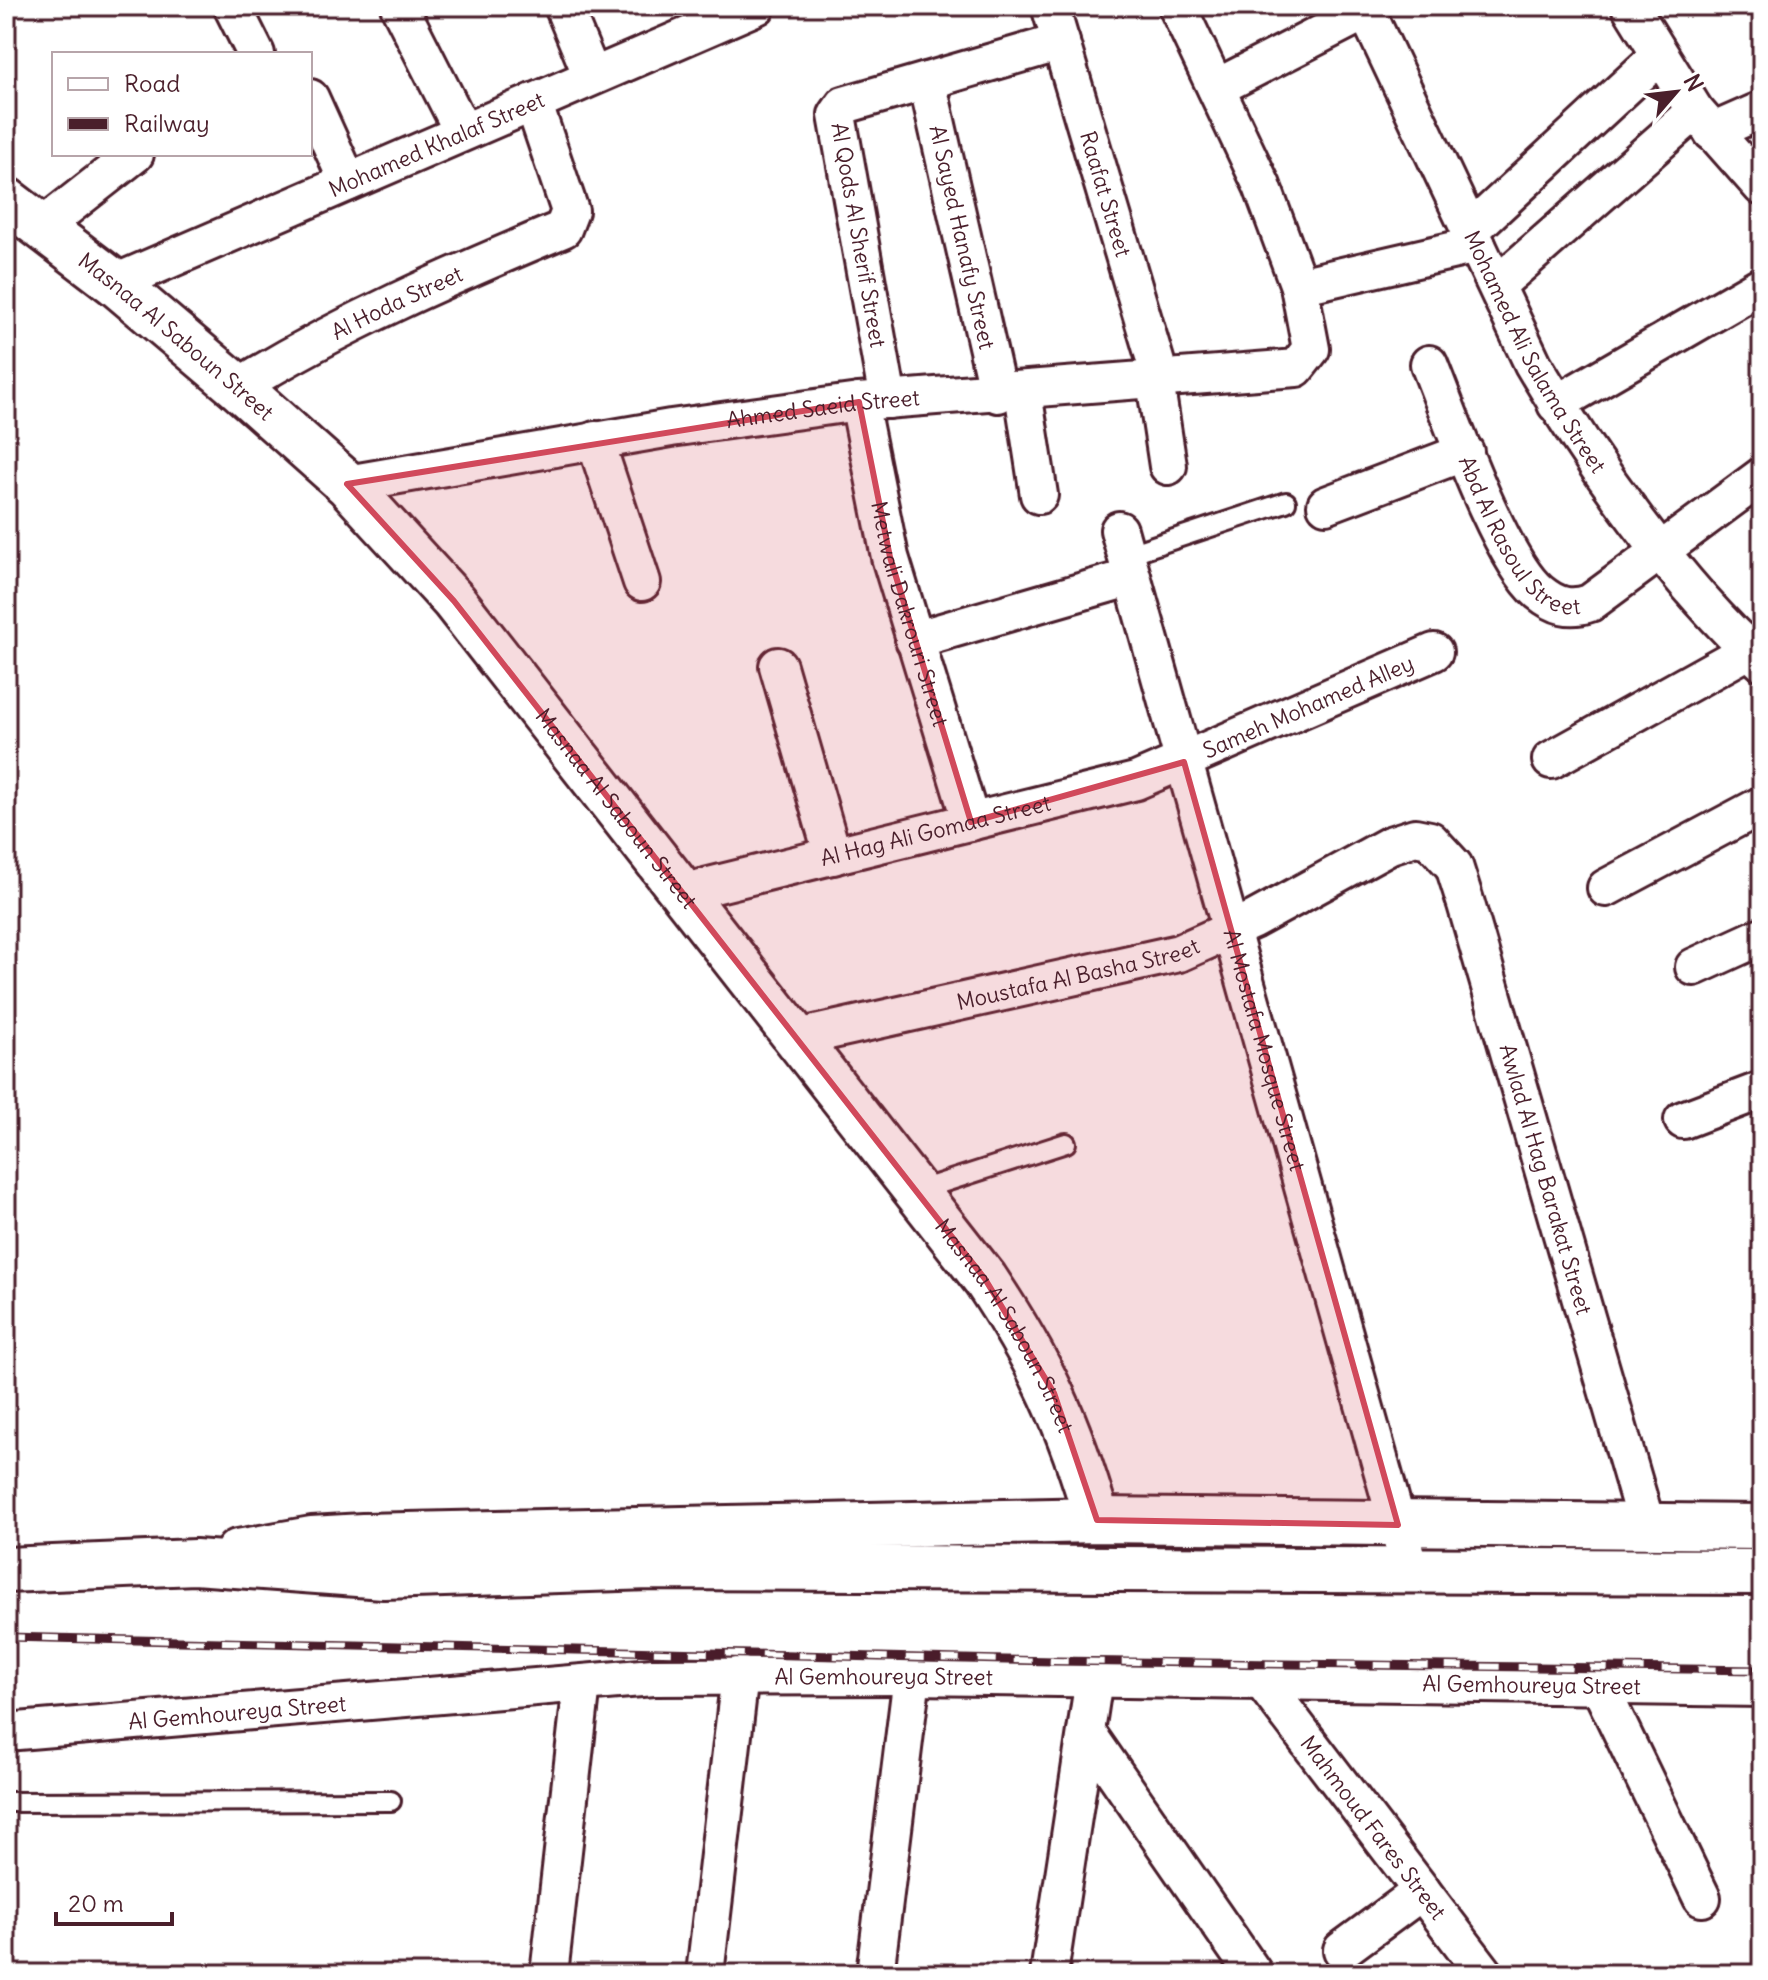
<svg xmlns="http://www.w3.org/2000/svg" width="1768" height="1980" font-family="Delius,sans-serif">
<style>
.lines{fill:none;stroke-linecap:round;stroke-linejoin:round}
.lane-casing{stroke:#4a1f2b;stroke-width:24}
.street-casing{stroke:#4a1f2b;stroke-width:42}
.secondary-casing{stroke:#4a1f2b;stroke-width:50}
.lane{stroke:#fff;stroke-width:18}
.street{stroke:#fff;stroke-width:36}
.secondary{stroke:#fff;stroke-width:44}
.rail-casing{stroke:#4a1f2b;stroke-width:9}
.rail{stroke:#fff;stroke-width:6;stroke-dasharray:18;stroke-linecap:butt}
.marked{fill:#d1495b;fill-opacity:0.2;stroke:#d1495b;stroke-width:6;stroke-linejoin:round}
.labels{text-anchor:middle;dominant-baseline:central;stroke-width:7;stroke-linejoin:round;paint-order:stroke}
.street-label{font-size:22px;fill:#4a1f2b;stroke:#fff}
</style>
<rect width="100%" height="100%" fill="#fff"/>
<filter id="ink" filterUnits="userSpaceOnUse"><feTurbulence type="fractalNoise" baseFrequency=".0125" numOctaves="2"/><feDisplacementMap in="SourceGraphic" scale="16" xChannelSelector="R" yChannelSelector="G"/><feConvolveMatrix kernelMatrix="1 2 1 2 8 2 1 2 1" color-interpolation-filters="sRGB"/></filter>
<g filter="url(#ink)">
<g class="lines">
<defs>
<path id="lane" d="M 1126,555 L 1286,502
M 917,1191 L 1066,1143
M 6,1802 L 391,1801"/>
<g id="street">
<path d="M 232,6 L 256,54"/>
<path d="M 399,6 L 463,132"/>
<path d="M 563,6 L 592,76"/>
<path id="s1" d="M 1050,6 L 1161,380"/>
<path id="s2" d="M 1364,6 L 1533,364 C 1591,463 1677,585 1762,662"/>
<path d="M 1630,6 L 1695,111 L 1762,187"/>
<path id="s3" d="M 927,81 L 998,394"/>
<path d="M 1216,88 L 1366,11"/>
<path d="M 310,98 L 348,182"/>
<path d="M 1712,132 L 1762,110"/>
<path d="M 42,227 L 135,154"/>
<path d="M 1471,230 L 1659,56"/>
<path id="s4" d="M 115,283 L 757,6"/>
<path d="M 1497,285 L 1695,111"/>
<path d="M 1299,286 L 1477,245"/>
<path id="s5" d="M 1429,364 C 1450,416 1500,559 1539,592 C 1556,606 1570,610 1590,603 L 1762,476"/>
<path d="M 1155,381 L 1168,466"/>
<path id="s6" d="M 238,387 C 342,323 450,276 563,229 L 570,211 L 533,102"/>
<path d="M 1023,392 L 1039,495"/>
<path d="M 888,400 L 837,115 L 844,105 L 1061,42"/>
<path id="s7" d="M 859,402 L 890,557 L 971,822"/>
<path d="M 1556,404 L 1762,285"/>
<path d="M 595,440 L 642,582"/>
<path id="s8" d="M 347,484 L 671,428 L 859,402 L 1296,368 L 1311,349 L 1299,286 L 1262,186 L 1177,6"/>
<path d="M 1326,505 L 1465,452"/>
<path id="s9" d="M 1119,530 L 1410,1569"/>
<path d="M 914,640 L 1132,577"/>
<path d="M 778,666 L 833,856"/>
<path d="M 1551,760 L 1749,650 L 1762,639"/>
<path d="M 1606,888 L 1762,805"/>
<path id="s10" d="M 685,892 L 1136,781 L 1434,652"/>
<path d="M 1694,967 L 1762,936"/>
<path id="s11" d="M 797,1038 L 1179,953 L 1253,920 L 1390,845 L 1415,837 L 1430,840 L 1454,866 L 1466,904 L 1647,1527"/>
<path d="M 1683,1120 L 1762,1090"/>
<path id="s12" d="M 1262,1681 L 1485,1974"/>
<path d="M 1599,1685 L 1702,1898"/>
<path id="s13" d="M 6,1732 L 653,1677 L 912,1676 L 1762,1688"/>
<path d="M 1087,1733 L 1254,1974"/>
<path d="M 1342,1950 L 1422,1891"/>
<path d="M 549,1974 L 582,1684"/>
<path d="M 705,1974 L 740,1675"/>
<path d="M 875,1974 L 912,1676"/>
<path d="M 1049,1974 L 1094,1679"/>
</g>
<g id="secondary">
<path id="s14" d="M 6,200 L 115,283 L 238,387 L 347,484 L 454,601 L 985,1279 C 1041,1363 1069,1423 1097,1520"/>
<path d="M 238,1552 L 312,1539 L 363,1536 L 1097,1520 L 1762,1527"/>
<path d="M 6,1570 L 195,1562 L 384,1576 L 650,1567 L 1762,1572"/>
</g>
</defs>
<!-- lane casing -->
<use href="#lane" class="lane-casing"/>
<!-- street casing -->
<use href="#street" class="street-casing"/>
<!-- secondary casing -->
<use href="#secondary" class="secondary-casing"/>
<!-- lane -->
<use href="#lane" class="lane"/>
<!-- street -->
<use href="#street" class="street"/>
<!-- secondary -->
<use href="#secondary" class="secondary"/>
<defs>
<path id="rail" d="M 6,1637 L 1053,1661 L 1762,1670"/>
</defs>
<!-- rail casing -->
<use href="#rail" class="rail-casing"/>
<!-- rail -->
<use href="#rail" class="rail"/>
</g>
</g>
<!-- marked area -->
<path class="marked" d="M 859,402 L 890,557 L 971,822 L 1184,762 L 1398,1525 L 1097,1520 L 1054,1393 L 985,1279 L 454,601 L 347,484 Z"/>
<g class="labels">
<!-- street labels -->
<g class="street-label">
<text stroke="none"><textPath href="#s4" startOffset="350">Mohamed Khalaf Street</textPath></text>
<text stroke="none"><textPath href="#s1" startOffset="196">Raafat Street</textPath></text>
<text transform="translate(859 235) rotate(80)">Al Qods Al Sherif Street</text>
<text stroke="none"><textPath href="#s3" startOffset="160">Al Sayed Hanafy Street</textPath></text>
<text stroke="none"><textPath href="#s6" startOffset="180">Al Hoda Street</textPath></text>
<text stroke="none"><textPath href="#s14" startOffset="218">Masnaa Al Saboun Street</textPath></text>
<text stroke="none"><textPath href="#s2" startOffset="386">Mohamed Ali Salama Street</textPath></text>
<text stroke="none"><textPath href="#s8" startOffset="482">Ahmed Saeid Street</textPath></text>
<text stroke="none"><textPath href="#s5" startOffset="200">Abd Al Rasoul Street</textPath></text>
<text stroke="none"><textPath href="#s7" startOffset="218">Metwali Dakrouri Street</textPath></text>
<text stroke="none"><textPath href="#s10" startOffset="652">Sameh Mohamed Alley</textPath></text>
<text stroke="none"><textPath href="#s14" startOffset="866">Masnaa Al Saboun Street</textPath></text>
<text stroke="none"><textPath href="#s10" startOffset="258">Al Hag Ali Gomaa Street</textPath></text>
<text stroke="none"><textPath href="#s11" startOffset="288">Moustafa Al Basha Street</textPath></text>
<text stroke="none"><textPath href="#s9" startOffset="540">Al Mostafa Mosque Street</textPath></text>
<text stroke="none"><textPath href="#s11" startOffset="1032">Awlad Al Hag Barakat Street</textPath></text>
<text stroke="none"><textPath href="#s14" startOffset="1514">Masnaa Al Saboun Street</textPath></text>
<text stroke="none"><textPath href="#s13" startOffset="880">Al Gemhoureya Street</textPath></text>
<text stroke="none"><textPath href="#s13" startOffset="1528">Al Gemhoureya Street</textPath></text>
<text stroke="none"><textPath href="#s13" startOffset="232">Al Gemhoureya Street</textPath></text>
<text stroke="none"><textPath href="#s12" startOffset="184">Mahmoud Fares Street</textPath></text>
</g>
</g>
<!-- margin -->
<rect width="1768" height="1980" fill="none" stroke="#fff" stroke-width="32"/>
<rect x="16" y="16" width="1736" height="1948" fill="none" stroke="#4a1f2b" stroke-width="3" filter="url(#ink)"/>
<!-- legend -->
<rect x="52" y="52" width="260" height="104" fill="#ffffff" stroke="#b7a5aa" stroke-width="2"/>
<rect x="68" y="78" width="40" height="12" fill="#ffffff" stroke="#b7a5aa" stroke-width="2"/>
<text x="124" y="92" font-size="24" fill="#4a1f2b">Road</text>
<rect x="68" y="118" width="40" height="12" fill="#4a1f2b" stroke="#b7a5aa" stroke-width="2"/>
<text x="124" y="132" font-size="24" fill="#4a1f2b">Railway</text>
<!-- north arrow -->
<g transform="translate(1676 92) rotate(62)" stroke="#ffffff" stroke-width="6" paint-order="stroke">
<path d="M0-6L14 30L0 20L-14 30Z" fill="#4a1f2b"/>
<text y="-12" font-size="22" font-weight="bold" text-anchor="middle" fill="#4a1f2b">N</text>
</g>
<!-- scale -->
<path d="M56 1912v12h116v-12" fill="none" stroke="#4a1f2b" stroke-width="4"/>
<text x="68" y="1912" font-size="24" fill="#4a1f2b" stroke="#ffffff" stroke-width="6" paint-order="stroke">20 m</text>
</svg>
